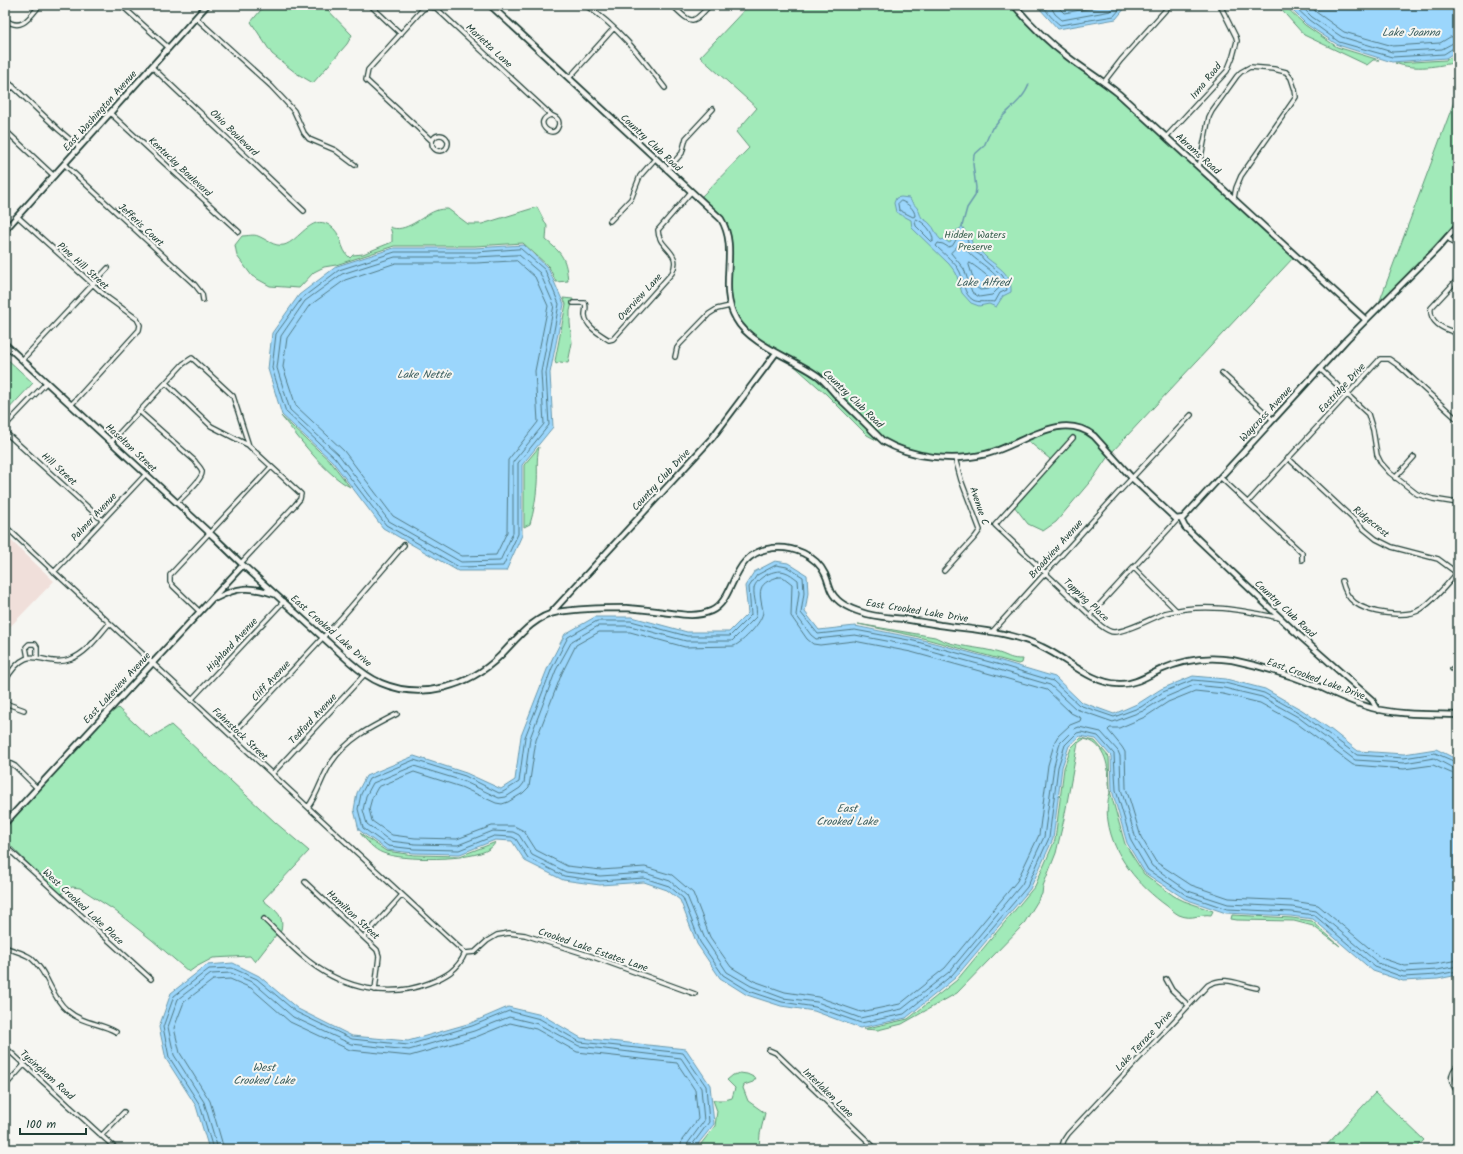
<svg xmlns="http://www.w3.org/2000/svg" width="1463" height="1154" font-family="Kalam,sans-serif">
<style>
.built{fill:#f0dfda}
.green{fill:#a1eab9;stroke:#609476}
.water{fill:#9bd6fc;stroke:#6999ac}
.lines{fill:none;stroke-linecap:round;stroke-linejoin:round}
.shore{stroke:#517a84;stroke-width:1}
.stream{stroke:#6999ac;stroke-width:1.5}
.minor-casing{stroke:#1f3d34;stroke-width:6}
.tertiary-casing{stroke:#1f3d34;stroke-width:8}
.minor{stroke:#f6f6f2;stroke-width:3.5}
.tertiary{stroke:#f6f6f2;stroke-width:4.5}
.labels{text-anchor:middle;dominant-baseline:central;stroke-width:4;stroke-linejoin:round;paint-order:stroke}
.street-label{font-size:10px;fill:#1f3d34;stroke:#f6f6f2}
.park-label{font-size:10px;fill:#39604f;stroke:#f6f6f2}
.water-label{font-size:11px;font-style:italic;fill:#385c5c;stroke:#f6f6f2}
</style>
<rect width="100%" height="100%" fill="#f6f6f2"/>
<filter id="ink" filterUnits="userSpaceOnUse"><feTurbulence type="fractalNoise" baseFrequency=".025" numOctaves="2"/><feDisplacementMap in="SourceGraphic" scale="8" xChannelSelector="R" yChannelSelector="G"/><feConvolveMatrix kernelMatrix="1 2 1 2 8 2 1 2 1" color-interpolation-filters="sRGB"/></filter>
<g filter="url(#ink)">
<!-- built -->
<path class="built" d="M 5,535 L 54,581 L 5,632 Z"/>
<!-- green -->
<path class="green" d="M 265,5 L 323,5 L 352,35 L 347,44 L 313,83 L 296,73 L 272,54 L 251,22 Z
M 749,5 L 1011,5 C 1028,25 1046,43 1067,59 C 1083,72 1101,82 1117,95 L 1294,257 L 1112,452 C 1105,444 1099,435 1090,430 C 1060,410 1017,442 987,451 C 957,461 911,455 884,439 L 820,375 L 760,340 L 742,324 L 734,311 L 731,301 L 730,275 L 732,247 L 730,233 L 723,218 L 701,197 L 749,148 L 736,132 L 757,108 L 700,57 Z
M 1277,5 L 1284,5 L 1305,25 L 1337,47 L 1379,60 L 1373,60 L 1367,65 L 1304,35 Z
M 1458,53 L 1458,62 C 1438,66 1415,71 1395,63 L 1446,60 Z
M 1458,91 L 1458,221 L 1379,303 Z
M 537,207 L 547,226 L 546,240 C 563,254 566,259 568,281 L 556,282 L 549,267 L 523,243 L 475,246 L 394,246 L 336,265 L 324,267 L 314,272 L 299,288 L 270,286 L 252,276 L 237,256 L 235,245 L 242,236 C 247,236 254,234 258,236 C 266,239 274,247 284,245 C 299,241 311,214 329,225 C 343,233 339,249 350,258 L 353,255 L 363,254 L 392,242 L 392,234 L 390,227 C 405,234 422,216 435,211 C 439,209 444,209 448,209 L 468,224 L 482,224 Z
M 563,298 L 573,299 L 570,311 L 570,323 L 572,343 L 568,363 L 560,362 L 556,364 L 555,361 L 566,304 Z
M 5,357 L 33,383 L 5,413 Z
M 791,363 L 817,379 L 880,442 L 867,435 L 826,394 Z
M 281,416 L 331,462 L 350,487 C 325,474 299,438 281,416 Z
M 1072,428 C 1088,430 1098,444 1109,455 L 1094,477 L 1056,522 L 1043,531 L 1028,524 L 1014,506 L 1045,470 L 1050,459 L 1027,440 L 1049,432 Z
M 539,447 C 536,460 538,471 537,484 C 536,498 534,511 530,524 L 524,527 L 524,465 Z
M 858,624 L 935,637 C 955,648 978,646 999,653 C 1011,657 1010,659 1023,659 L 1022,663 L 1018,664 L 915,636 Z
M 118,708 L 150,738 L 171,725 L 276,823 L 309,851 L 263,900 C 274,910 285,914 281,931 L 276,935 L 255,962 L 250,956 L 213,958 L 196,967 L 189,972 L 152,940 L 114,910 L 80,888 L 72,887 L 59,895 L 5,840 L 5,827 L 107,716 Z
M 1081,738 L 1095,741 L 1109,757 L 1110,791 L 1125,844 L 1144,874 L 1174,896 L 1184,901 L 1213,911 L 1211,915 C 1200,913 1193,921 1179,915 C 1175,913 1171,909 1167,906 C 1139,886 1113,856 1108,821 C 1107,815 1107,808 1108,802 C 1108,799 1109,796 1110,793 C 1110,790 1109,785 1109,781 C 1108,763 1104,743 1084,739 L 1078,743 L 1064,819 L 1056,853 L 1043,886 L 1042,894 L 1023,925 L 957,993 L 902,1024 L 878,1030 L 863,1029 L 908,1019 L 957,980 L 1035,886 L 1055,840 L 1064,768 L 1071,748 Z
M 360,833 L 386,851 L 414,855 L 460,856 L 496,842 C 494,844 492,848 489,849 C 473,861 401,861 383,853 C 374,850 366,840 360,833 Z
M 1232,915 L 1292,918 L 1312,921 L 1340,946 L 1313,926 L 1294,921 L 1237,920 L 1231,919 Z
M 740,1073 L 747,1074 L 756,1078 L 753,1082 L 744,1085 L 743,1088 L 748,1101 L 765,1113 L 760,1134 L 759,1149 L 697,1149 L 715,1126 L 717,1111 L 713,1100 L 725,1100 L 732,1098 L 735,1088 L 727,1080 L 733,1075 Z
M 1375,1093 L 1424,1140 L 1416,1149 L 1323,1149 Z"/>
<!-- water -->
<path class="water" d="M 1042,5 L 1122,5 L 1125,8 L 1116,19 L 1058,29 L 1039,8 Z
M 1287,5 L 1458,5 L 1458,50 L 1446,58 L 1392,62 L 1338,45 L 1306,24 Z
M 901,197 L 909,198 C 912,203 915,205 918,209 C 919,211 920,215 922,218 C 924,220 928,221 930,224 C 935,228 936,236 941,240 L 944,239 L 949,243 L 951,242 L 951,240 L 948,236 L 948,235 L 954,235 L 957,230 L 960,229 L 962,226 L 966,233 L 970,236 L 973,246 C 979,250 982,253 987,258 C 999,268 1012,274 1011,292 L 1003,296 L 996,307 L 989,304 L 979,306 L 971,303 L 962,293 L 956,273 L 949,264 L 912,228 L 911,220 L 896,212 L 894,203 L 896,198 Z
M 524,245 L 548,268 L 564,304 L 550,373 L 553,427 L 522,465 L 522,535 L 506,571 L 458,571 L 383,528 L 332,461 L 282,415 L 268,369 L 272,333 L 299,295 L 337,266 L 394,248 L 475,248 Z
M 775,561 L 788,563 L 807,575 L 808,593 L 805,612 L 819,630 L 855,626 L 915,638 L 998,660 L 1055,677 L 1081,702 L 1114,714 L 1139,703 L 1161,689 L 1193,676 L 1226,679 L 1265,689 L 1302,710 L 1330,729 L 1358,751 L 1404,754 L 1436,749 L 1458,760 L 1458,975 L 1438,979 L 1403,981 L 1373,971 L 1313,919 L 1291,916 L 1226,913 L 1185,899 L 1145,873 L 1127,843 L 1112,790 L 1111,756 L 1096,739 L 1080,736 L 1069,746 L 1062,767 L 1053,839 L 1030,889 L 955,978 L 906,1018 L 860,1028 L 814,1011 L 781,1006 L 747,995 L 720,978 L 697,944 L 680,900 L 667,890 L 644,882 L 600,885 L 563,880 L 525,861 L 512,841 L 495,840 L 460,854 L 414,853 L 387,850 L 359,830 L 354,810 L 357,793 L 366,776 L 414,756 L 466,773 L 501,789 L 515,780 L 521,736 L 548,667 L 565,634 L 595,617 L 632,617 L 687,632 L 729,632 L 748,613 L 745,586 L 754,572 Z
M 233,963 L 259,976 L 298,1009 L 352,1036 L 408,1041 L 471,1023 L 508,1007 L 542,1015 L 581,1038 L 686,1049 L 710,1085 L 714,1124 L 694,1149 L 209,1149 L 196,1106 L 166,1059 L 159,1027 L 171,993 L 207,965 Z"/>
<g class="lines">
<!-- shore -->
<path class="shore" d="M 1044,5 C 1046,13 1054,20 1060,25 L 1114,16 L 1120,9 L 1120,5
M 1050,5 L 1055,14 L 1062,20 L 1111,11 L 1115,5
M 1056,5 L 1064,13 L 1108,5
M 1293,5 L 1309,20 L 1339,42 L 1392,57 L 1444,54 L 1455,47 L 1458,47
M 1300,5 L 1312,17 L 1342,37 L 1392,52 L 1442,49 L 1453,43 L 1458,42
M 1309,5 L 1316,12 L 1344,32 L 1393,46 L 1440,43 L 1450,37 L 1458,36
M 901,201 C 907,203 915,209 915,216 L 913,217 L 899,210 L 898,204 Z
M 916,219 C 924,222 934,232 933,242 L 931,241 L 916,226 L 915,221 Z
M 960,234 L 962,234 L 967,239 L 970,249 L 980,255 L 984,260 L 1002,275 L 1005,280 L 1007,290 L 1000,293 L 995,302 C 989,301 978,303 973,300 C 963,294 964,281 960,272 C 955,262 944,254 936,246 L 938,243 L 943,244 L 948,247 L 952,246 Z
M 960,244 L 963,244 C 970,261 998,269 1001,286 L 992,295 L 979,297 L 972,292 L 964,269 L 951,253 Z
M 521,249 L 545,270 L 559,304 L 546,373 L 549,425 L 518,463 L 518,534 L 503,566 L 459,567 L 386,525 L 335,458 L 286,412 L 272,368 L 276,334 L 302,298 L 339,270 L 395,252 L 476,252 Z
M 519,255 L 540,273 L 554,305 L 541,372 L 544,424 L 513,462 L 513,533 L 500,561 L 461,562 L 389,521 L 339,455 L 290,410 L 277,368 L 281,336 L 305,301 L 342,274 L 395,257 L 476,257 Z
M 517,261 L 535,277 L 548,306 L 535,371 L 538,422 L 508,460 L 507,532 L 496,555 L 462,556 L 393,516 L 344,451 L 296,406 L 283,367 L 287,338 L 309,306 L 345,280 L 396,263 L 476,263 Z
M 970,263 C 974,265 989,277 993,281 L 993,284 L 989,289 L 980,290 L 976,287 L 969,265 Z
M 778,577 L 783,577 L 792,584 L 791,616 L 807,639 L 813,644 L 820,645 L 854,641 L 911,652 L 994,675 L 1047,690 L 1071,713 L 1081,718 L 1080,721 L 1070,725 L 1058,736 L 1055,741 L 1048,765 L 1039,835 L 1017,881 L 945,968 L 900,1004 L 861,1012 L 818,997 L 785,992 L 754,981 L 731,967 L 710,937 L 693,893 L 672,875 L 645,867 L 601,870 L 567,866 L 536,850 L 524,831 L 514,826 L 492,826 L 457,839 L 415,838 L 392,835 L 372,821 L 369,809 L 372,798 L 378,787 L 414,772 L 461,787 L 496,803 L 502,804 L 508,802 L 523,793 L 529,787 L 536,740 L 562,673 L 576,645 L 599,632 L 630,632 L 685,647 L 734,646 C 743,642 763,622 763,611 C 762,605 759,595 761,589 C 763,582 772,579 778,577 Z
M 1458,763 L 1435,753 L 1404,758 L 1357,755 L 1300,713 L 1264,693 L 1225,683 L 1193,680 L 1163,692 L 1141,707 L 1114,717 L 1079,705 L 1053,681 L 997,664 L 914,641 L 855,630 L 818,634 L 801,613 L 804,593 L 803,577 L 787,567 L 776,565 L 757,575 L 749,587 L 751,615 L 730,636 L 687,636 L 631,621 L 597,621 L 568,637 L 552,668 L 525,737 L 519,782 L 503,792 L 499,793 L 465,776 L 414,760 L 369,779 L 361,794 L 358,809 L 363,828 L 388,846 L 414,849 L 459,850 L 494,836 L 512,837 L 516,839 L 528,858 L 564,876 L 600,881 L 644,878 L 669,886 L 683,898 L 700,942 L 723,975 L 749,991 L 782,1002 L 815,1007 L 861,1023 L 904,1014 L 952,975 L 1027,887 L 1049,838 L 1058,767 L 1065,745 L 1077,733 L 1081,732 L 1098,736 L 1114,754 L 1116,790 L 1131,841 L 1148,870 L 1186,895 L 1227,909 L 1292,912 L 1314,915 L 1375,967 L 1403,977 L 1437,975 L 1458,971
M 1458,768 L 1453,768 L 1434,758 L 1404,763 L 1355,760 L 1298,717 L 1262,697 L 1224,688 L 1194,685 L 1166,697 L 1143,711 L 1113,722 L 1076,709 L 1050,685 L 996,669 L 913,646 L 855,635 L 816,639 L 811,635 L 796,615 L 799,593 L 798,580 C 794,577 789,573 785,572 C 775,568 756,578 754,588 C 753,598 758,607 756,617 L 732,641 L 686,641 L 630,626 L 598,626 L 572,641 L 556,670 L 530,738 L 524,783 L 520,788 L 506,797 L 499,798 L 463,781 L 414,766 L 373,783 L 366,796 L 363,810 L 367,824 L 390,841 L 415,844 L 458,845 L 493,831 L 513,832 L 519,835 L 532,855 L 566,872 L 600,876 L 645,873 L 670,881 L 687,896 L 705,939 L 727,972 L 751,986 L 783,998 L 817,1002 L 860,1018 L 902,1009 L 949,972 L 1022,884 L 1044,837 L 1054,766 L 1060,743 L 1074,729 L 1079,727 L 1101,732 L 1118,751 L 1120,756 L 1121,789 L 1136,839 L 1152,866 L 1188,891 L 1228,904 L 1292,907 L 1316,911 L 1378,963 L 1404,972 L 1437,970 L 1458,966
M 1458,774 L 1451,773 L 1433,765 L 1404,769 L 1353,765 L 1295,722 L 1260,703 L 1223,694 L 1195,691 L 1168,702 L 1145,717 L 1119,728 L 1110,728 L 1108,730 L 1122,747 L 1125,752 L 1126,788 L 1141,837 L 1156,862 L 1191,885 L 1229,898 L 1293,901 L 1318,905 L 1381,958 L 1405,966 L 1436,964 L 1458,960
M 213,1149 L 200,1105 L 169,1057 L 163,1027 L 174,996 L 209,969 L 232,968 L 257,979 L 296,1012 L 352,1039 L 408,1045 L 472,1026 L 509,1011 L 540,1019 L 580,1042 L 683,1053 L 706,1086 L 709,1122 L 692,1145 L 691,1149
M 218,1149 L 204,1102 L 174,1055 L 168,1027 L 178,999 L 211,974 L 231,973 L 254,983 L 293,1017 L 351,1044 L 409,1050 L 474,1031 L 509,1017 L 538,1024 L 579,1046 L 681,1058 L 701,1088 L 704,1121 L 688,1143 L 686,1149
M 224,1149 L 210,1101 L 180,1053 L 174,1028 L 184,1002 L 213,980 L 230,979 L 251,988 L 290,1022 L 350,1050 L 410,1056 L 476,1037 L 510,1023 L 536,1029 L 577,1052 L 677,1063 L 695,1090 L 698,1119 L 682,1140 L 680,1149"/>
<!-- stream -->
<path class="stream" d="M 962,226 L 967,208 L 975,196 L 976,188 L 973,164 L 974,155 L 984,146 L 992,128 C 997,126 998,121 1003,116 C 1012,107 1025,97 1029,84"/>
<defs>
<path id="minor" d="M 121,5 L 169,48
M 370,5 L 401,34
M 585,5 C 618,26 642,58 665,88
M 672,5 C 692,24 691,26 710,5
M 196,18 L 271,86 L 286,102 L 294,111 L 304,133 L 309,139 L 335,150 L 355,165
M 5,19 C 21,33 30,17 40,5
M 152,67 L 304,211
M 569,78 L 614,28
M 5,79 L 59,130 L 79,147
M 1104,82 L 1121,60 L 1170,5
M 5,94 L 13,86
M 110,113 L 239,232
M 5,130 L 54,176
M432 143a8 8 0 1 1 16 0a8 8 0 1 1-16 0Z
M 1166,137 L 1227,71 L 1233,56 L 1237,41 L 1236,37 L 1220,5
M 432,141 L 366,80 L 368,70 L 422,10 L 427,7 L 436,8 L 551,115 C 556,117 561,120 558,127 C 553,141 531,121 551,115
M 64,164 L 195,285 L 202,294 L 203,300
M 1199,167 L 1209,117 L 1212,111 L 1237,76 L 1241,72 L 1250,67 L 1274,69 L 1286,72 L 1291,78 L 1295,90 L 1296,97 L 1241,176 L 1236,188 L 1234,198
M 667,170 L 682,153 L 686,138 L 713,109
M 17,216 L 108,298 L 137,319 L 140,325 L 139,330 L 71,405
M 610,221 L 631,199 L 640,176 L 655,159
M 1447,237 L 1458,247
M 573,303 L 585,303 C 587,307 585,310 585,315 C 586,327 600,334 609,340 L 613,339 L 672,273 C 683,251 658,249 658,230 L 691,192
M 1454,332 C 1443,329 1429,322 1431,308 L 1458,279
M 675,357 L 677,348 L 680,344 L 709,314 L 717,309 L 730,306
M 22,360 L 108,268
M 1320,369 L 1368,414 L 1373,430 L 1377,455 L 1381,463 L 1390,473 L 1417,494 L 1433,499 L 1458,503
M 1222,373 L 1273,420
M 166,383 L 211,426 L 248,445
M 139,411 L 195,461 C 197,465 202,468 202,472 C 203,479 182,497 177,503
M 5,426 L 47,382
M 5,432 L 102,520
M 1073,438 L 995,525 L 1100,625 C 1104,628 1109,632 1114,632 C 1127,632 1152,618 1165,613 C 1204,602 1242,610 1280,618
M 111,442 L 183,364 L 192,358 L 233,396 L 249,446 L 301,494 L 300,499 L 295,505 L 241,563
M 1288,458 L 1365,530 L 1376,539 L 1392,547 L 1438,559 L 1457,573
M 1220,477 L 1302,553 L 1302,560
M 1395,478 L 1414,457
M 1248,502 L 1380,359 L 1389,359 L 1399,366 L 1458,420
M 5,526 L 465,953
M 1133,567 L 1177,611
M 944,571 L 975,537 L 980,530 L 961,480 L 955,458
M 54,572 L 146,474
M 1342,581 C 1344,589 1347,597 1354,602 C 1367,613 1407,619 1421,609 C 1435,600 1447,584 1458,572
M 200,612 L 173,586 L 170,582 L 170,575 L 271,467
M 1090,615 L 1178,519
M 992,632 L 1117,494 L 1191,415
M 28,658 L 26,647 L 29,644 L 35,644 L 37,647 L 37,657
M 1452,669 L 1458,666
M 5,681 C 31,637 41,670 71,659 C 87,653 98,636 109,624
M 191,700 L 284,601
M 5,703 L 24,710
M 231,736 L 342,617 L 404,545
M 5,761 L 15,766 L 37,788
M 272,774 L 365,674
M 308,807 C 318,794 321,778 331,763 C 347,739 371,727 397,714
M 5,846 L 151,979
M 305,882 L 377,950 L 379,956 L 375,990
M 264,919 C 279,934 294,950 311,963 C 344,988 389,999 429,983 C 445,977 458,970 465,953
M 364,937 L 402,895
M 5,947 C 13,951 23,952 31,958 C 48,972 51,997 68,1011 C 83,1024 101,1023 116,1032
M 465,953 L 475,952 L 487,941 L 497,935 L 509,933 L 525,935 L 588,955 L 695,994
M 1166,979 L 1172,990 L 1188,1005
M 5,1047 L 114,1147
M 769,1050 L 776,1053 L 876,1149
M 1458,1065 C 1449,1074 1450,1083 1458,1092
M 5,1086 L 24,1065
M 101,1136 L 124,1112
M 1061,1149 L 1064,1140 L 1068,1134 L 1208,985 C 1225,975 1240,985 1257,988"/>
<path id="tertiary" d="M 490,5 L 721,219 C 740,250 717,286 736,319 C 750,345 795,359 818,376 C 826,382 832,391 839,398 C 854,412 868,426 883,441 C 912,458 953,462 986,454 C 1021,446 1060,409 1094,436 L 1132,478 L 1176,519 L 1183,518 L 1347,339 L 1436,250 L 1458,225
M 1014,5 C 1030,24 1048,42 1068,57 C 1085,70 1102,80 1119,94 L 1366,320
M 5,230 L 207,5
M 5,344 L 214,537 L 243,565 L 350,662 C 359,670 369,678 381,683 C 421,700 469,687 500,656 C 516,640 533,616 558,612 C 577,609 606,608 626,608 C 638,609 650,610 663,612 C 680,614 695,618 711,611 C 737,599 729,553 773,548 C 793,546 816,555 825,574 C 829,582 829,591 835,597 C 842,606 856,611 867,614 C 879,617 891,618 904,619 C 916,621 928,623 940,625 C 975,630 1010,631 1042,647 C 1068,659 1090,683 1119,684 C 1134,685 1147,676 1160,670 C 1182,660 1207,656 1232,660 C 1261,666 1293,676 1320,687 C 1337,695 1354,703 1372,708 C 1398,715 1431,714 1458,715
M 1181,519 L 1185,527 L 1293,630 L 1372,700 L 1378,710
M 216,598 C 238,587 250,586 274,594
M 551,613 L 712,438 L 776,353
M 5,823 L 243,565"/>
</defs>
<!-- minor casing -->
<use href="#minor" class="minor-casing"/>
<!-- tertiary casing -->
<use href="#tertiary" class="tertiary-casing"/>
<!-- minor -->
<use href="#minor" class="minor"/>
<!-- tertiary -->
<use href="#tertiary" class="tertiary"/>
</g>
</g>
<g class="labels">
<!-- street labels -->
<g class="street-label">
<text transform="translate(489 46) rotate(43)">Marietta Lane</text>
<text transform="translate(1206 81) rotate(-51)">Irma Road</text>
<text transform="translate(100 111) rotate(-48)">East Washington Avenue</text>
<text transform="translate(234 133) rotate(44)">Ohio Boulevard</text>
<text transform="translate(651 143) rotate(43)">Country Club Road</text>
<text transform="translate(1198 154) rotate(42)">Abrams Road</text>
<text transform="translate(180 167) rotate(43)">Kentucky Boulevard</text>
<text transform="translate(141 225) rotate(43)">Jefferis Court</text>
<text transform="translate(83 266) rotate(42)">Pine Hill Street</text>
<text transform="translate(640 297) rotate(-47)">Overview Lane</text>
<text transform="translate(1342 388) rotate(-47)">Eastridge Drive</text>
<text transform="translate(853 399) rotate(44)">Country Club Road</text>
<text transform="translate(1266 414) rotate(-47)">Waycross Avenue</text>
<text transform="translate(131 448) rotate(43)">Haselton Street</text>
<text transform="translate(59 469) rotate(42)">Hill Street</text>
<text transform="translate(661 480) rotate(-47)">Country Club Drive</text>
<text transform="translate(979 506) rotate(71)">Avenue C</text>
<text transform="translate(94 517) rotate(-47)">Palmer Avenue</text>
<text transform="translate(1371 522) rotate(39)">Ridgecrest</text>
<text transform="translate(1056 549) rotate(-48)">Broadview Avenue</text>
<text transform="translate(1086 600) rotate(43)">Topping Place</text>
<text transform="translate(1285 609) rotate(43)">Country Club Road</text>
<text transform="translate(917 611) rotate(9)">East Crooked Lake Drive</text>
<text transform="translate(331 631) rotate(41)">East Crooked Lake Drive</text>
<text transform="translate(232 645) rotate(-47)">Highland Avenue</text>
<text transform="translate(1316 679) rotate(20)">East Crooked Lake Drive</text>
<text transform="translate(271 681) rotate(-47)">Cliff Avenue</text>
<text transform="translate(117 688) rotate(-47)">East Lakeview Avenue</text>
<text transform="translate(313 719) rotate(-47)">Tedford Avenue</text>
<text transform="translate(240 734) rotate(43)">Fahnstock Street</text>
<text transform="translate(83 907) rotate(43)">West Crooked Lake Place</text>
<text transform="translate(353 915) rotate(43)">Hamilton Street</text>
<text transform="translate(593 950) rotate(19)">Crooked Lake Estates Lane</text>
<text transform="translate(1144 1041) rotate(-47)">Lake Terrace Drive</text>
<text transform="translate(47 1075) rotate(42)">Tysingham Road</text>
<text transform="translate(828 1093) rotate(44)">Interlaken Lane</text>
</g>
<!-- park labels -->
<g class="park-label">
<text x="975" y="235">Hidden Waters<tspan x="975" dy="12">Preserve</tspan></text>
</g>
<!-- water labels -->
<g class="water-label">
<text x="1411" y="33">Lake Joanna</text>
<text x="983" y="283">Lake Alfred</text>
<text x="424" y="375">Lake Nettie</text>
<text x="847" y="809">East<tspan x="847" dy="13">Crooked Lake</tspan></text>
<text x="264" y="1068">West<tspan x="264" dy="13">Crooked Lake</tspan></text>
</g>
</g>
<!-- margin -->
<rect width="1463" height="1154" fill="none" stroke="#f6f6f2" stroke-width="20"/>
<rect x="10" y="10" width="1443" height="1134" fill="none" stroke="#1f3d34" stroke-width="1.5" filter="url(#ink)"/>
<!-- scale -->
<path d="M20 1128v6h66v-6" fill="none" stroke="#1f3d34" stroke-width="2"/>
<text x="26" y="1128" font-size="12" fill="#1f3d34" stroke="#f6f6f2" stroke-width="3" paint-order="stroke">100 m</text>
</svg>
